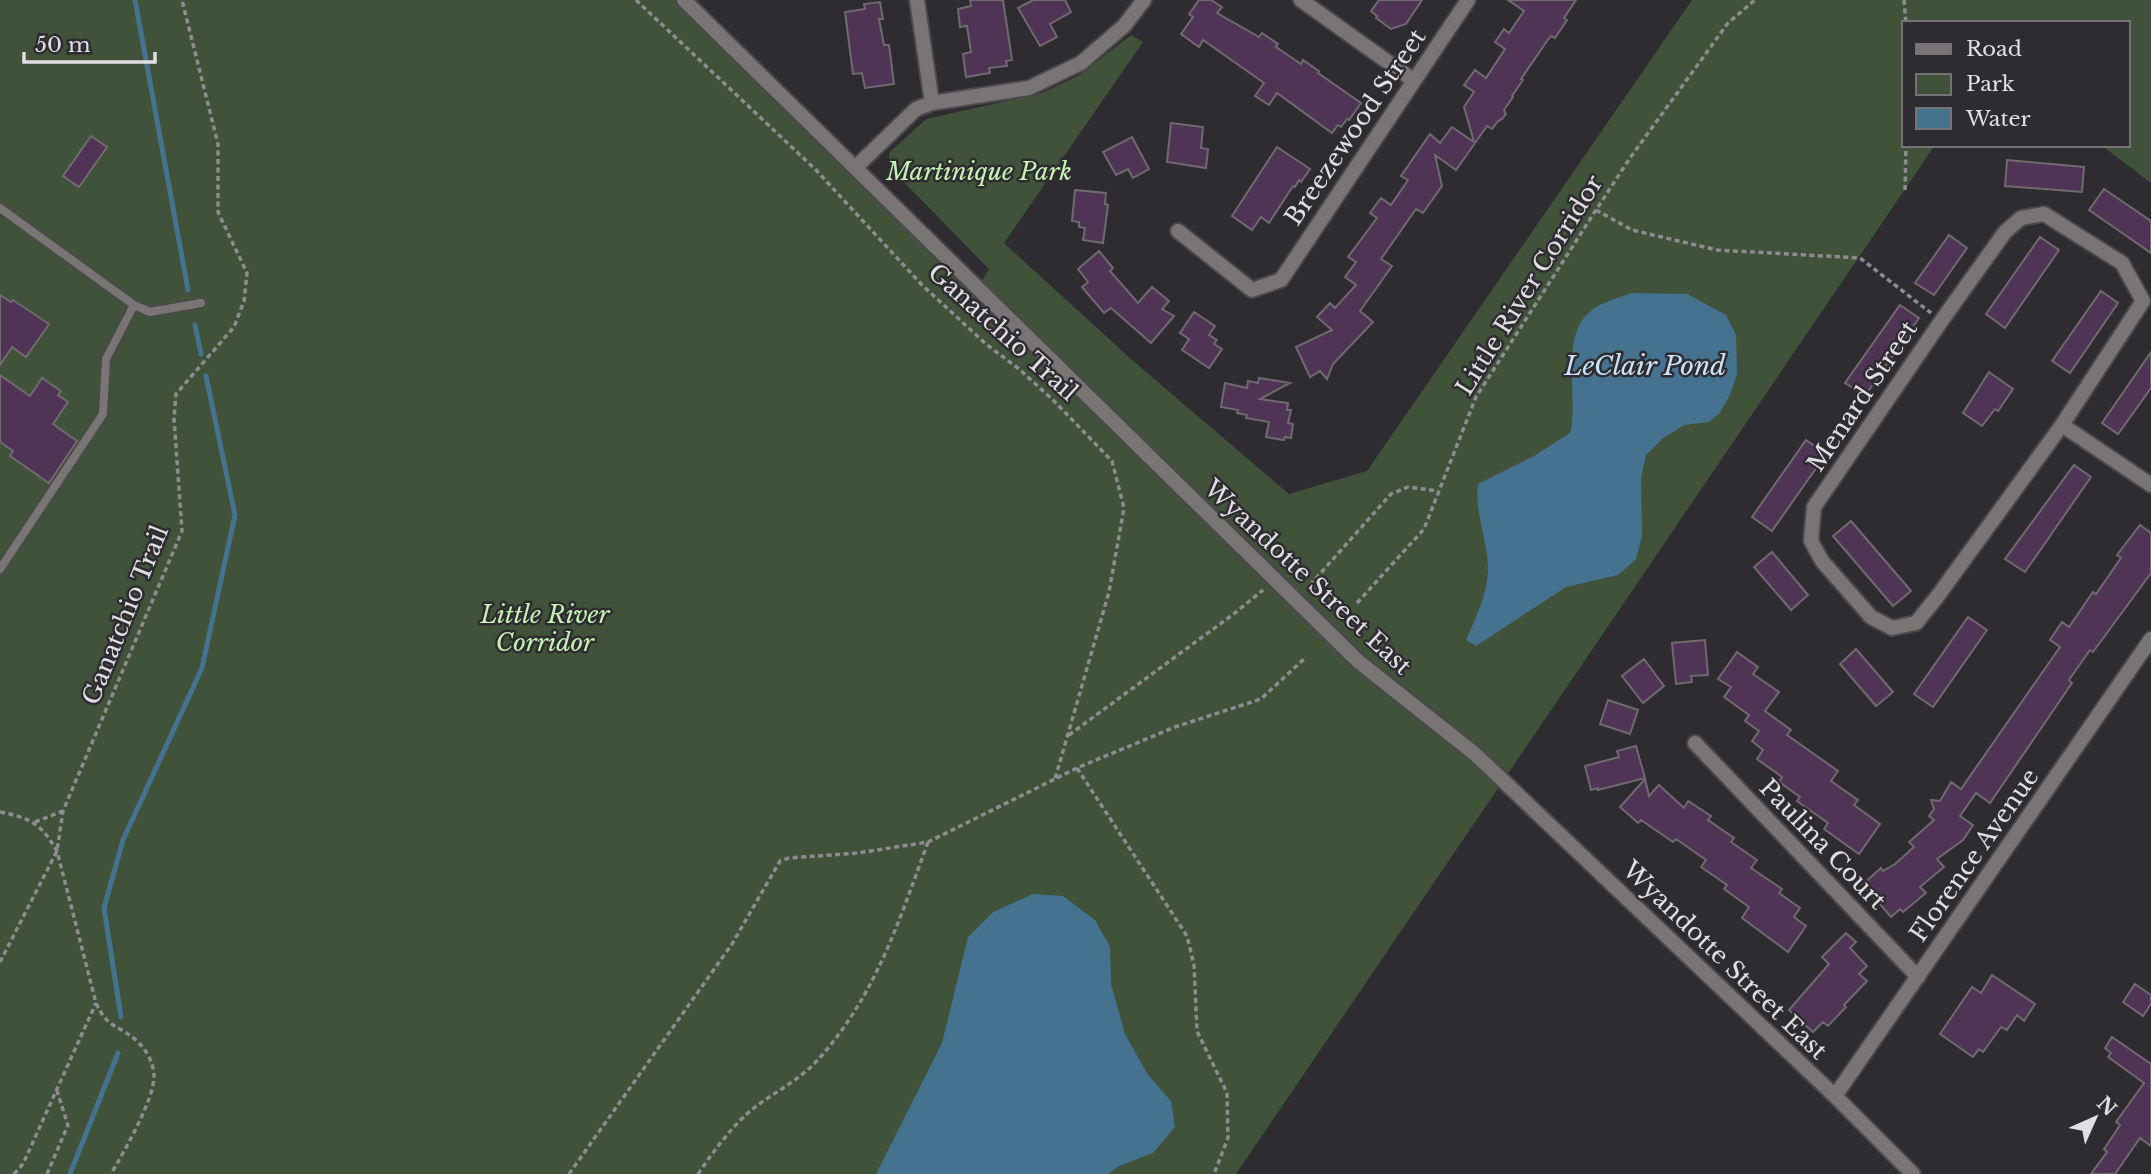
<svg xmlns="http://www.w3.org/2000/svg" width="2151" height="1174" font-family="'Libre Baskerville',serif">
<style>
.green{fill:#41523a}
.water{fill:#45728e}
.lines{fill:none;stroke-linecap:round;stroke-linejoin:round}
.stream{stroke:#45728e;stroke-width:5}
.building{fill:#503456;stroke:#6f6a70;stroke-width:2}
.service-casing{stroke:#4b484d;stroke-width:11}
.minor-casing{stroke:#4b484d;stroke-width:18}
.tertiary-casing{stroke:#4b484d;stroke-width:18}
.path{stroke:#8f8c91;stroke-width:3.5;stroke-dasharray:5 3.5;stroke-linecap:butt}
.service{stroke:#797575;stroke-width:8}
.minor{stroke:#797575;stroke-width:14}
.tertiary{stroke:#797575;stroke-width:14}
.labels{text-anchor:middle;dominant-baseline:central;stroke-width:5;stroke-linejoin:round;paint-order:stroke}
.street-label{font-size:24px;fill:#e1dfe3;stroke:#2e2b31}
.park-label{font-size:24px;font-style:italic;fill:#c5f3b3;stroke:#2e2b31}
.water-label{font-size:26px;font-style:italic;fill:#c8e4f6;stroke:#2e2b31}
</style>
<rect width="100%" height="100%" fill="#2e2b31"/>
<!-- green -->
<path class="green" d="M 0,0 L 684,0 L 978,287 L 989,269 L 890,168 L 889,153 L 926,119 L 1042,93 L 1078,76 L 1131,35 L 1143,42 L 1004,243 L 1131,359 L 1289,494 L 1367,471 L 1692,0 L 2151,0 L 2151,183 L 2101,145 L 2128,145 L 2128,23 L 1904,23 L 1904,145 L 1935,145 L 1236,1174 L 0,1174 Z"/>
<!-- water -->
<path class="water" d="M 1632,293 L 1687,294 L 1726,315 L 1736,335 L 1737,374 L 1730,395 L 1719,414 L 1709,422 L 1684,425 L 1662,439 L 1646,455 L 1641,478 L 1642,536 L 1636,559 L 1618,575 L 1566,587 L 1476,646 L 1466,640 C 1476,617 1486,597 1488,572 C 1489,542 1474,514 1478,484 L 1534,456 L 1570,433 C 1579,400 1559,335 1591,311 C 1601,302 1619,298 1632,293 Z
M 1033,894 L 1063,896 L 1095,920 L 1110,947 L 1111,984 L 1125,1034 L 1148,1075 L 1171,1101 L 1175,1127 L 1153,1153 L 1119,1166 L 1108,1174 L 876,1174 L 942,1043 L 968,937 L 993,912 Z"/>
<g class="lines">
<!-- stream -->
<path class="stream" d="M 135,0 L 188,290
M 195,325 L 201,354
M 121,1017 L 104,908 L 123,840 L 202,668 L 235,515 L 206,376
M 70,1174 L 118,1053"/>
</g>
<!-- building -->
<path class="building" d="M 970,0 L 1003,0 L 1012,60 L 1006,61 L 1007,66 L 989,68 L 990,73 L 966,77 L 963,54 L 971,52 L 967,26 L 960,27 L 958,9 L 971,6 Z
M 1033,0 L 1065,0 L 1071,12 L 1050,24 L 1057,37 L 1040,46 L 1018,8 Z
M 1199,0 L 1211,0 L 1222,7 L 1217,13 L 1259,37 L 1262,33 L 1278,44 L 1276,47 L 1301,64 L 1303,60 L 1319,71 L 1318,73 L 1361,103 L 1349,120 L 1347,119 L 1341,127 L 1338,125 L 1332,133 L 1277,93 L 1269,105 L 1255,96 L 1264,83 L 1203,40 L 1199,47 L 1181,34 L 1193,17 L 1189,14 Z
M 1379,0 L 1422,0 L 1406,24 L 1391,29 L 1376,18 L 1377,16 L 1371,11 Z
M 1508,0 L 1576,0 L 1564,18 L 1567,20 L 1555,38 L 1551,36 L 1547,41 L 1521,79 L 1523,80 L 1512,96 L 1513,97 L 1504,110 L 1506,114 L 1502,119 L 1498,121 L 1492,129 L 1487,126 L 1456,170 L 1435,155 L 1442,186 L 1423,213 L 1416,209 L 1381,259 L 1392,266 L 1360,311 L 1373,322 L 1333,364 L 1327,379 L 1320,371 L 1310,377 L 1296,347 L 1332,330 L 1317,317 L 1330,303 L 1335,308 L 1356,285 L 1345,277 L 1356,262 L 1348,257 L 1377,218 L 1370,213 L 1381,198 L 1391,205 L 1408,180 L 1401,176 L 1430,134 L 1440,143 L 1452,127 L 1474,142 L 1464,107 L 1474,92 L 1464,85 L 1475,70 L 1486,78 L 1505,49 L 1495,42 L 1504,29 L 1509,33 L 1524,11 Z
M 880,2 L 883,19 L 879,19 L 884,45 L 889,45 L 894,84 L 865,88 L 862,73 L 853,74 L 845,12 L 865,9 L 864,4 Z
M 1171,123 L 1203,127 L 1201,148 L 1208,149 L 1206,168 L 1167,162 Z
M 91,136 L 107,147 L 79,187 L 63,176 Z
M 1132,137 L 1149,169 L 1133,178 L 1128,169 L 1116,175 L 1103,152 Z
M 1277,147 L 1310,169 L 1301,182 L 1299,180 L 1295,187 L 1293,186 L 1269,223 L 1261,217 L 1252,230 L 1232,216 Z
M 2007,160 L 2084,167 L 2082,192 L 2005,186 Z
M 2104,189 L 2151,221 L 2151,253 L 2089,210 Z
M 1075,190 L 1106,193 L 1105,204 L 1108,205 L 1103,243 L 1083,240 L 1085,228 L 1079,227 L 1079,222 L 1072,221 Z
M 1949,235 L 1967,248 L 1934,295 L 1915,283 Z
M 2040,237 L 2059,250 L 2005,328 L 1986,314 Z
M 1099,251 L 1113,268 L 1110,271 L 1138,303 L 1152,287 L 1169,301 L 1162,309 L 1174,316 L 1151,343 L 1111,308 L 1104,313 L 1082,287 L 1088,282 L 1078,269 Z
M 2101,291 L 2118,303 L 2070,373 L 2052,361 Z
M 0,295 L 11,302 L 13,300 L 49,324 L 26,357 L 12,347 L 0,365 Z
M 1900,305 L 1919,318 L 1865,396 L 1845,383 Z
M 1194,312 L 1215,326 L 1209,335 L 1217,340 L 1214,344 L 1222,349 L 1209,368 L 1182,350 L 1189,339 L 1180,333 Z
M 2151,352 L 2151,388 L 2118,434 L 2102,423 Z
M 1989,372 L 2013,389 L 1998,411 L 1995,409 L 1982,426 L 1963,413 Z
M 0,375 L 30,396 L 42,378 L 61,391 L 58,395 L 68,402 L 53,424 L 77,441 L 49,483 L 10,456 L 13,451 L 0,442 Z
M 1259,378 L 1290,383 L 1260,399 L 1288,403 L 1287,410 L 1291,410 L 1288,423 L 1293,424 L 1291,438 L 1285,437 L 1284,440 L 1266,437 L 1269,422 L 1246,418 L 1247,415 L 1237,413 L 1238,410 L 1221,407 L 1225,383 L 1247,388 L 1248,381 L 1258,383 Z
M 1806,440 L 1826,454 L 1772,531 L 1752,517 Z
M 2074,465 L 2091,477 L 2025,572 L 2005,559 Z
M 1851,521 L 1911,591 L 1893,606 L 1833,536 Z
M 2140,525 L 2151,533 L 2151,573 L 2093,652 L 2090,650 L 2069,680 L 2072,683 L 1990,803 L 1976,793 L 1960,816 L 1973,825 L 1963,840 L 1937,859 L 1944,867 L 1920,887 L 1926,893 L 1903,912 L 1900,909 L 1891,917 L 1863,884 L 1881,868 L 1883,871 L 1895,864 L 1914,847 L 1909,842 L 1934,820 L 1929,816 L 1934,809 L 1931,800 L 1940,801 L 1951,782 L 1961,789 L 2060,647 L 2050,640 L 2062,622 L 2069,627 L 2093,592 L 2096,594 L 2121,558 L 2117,555 Z
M 1772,552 L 1808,595 L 1791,610 L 1754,567 Z
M 1968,617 L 1987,630 L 1933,707 L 1914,694 Z
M 1705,640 L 1708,675 L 1691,676 L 1692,682 L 1676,684 L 1672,643 Z
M 1856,649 L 1893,692 L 1876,706 L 1840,664 Z
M 1737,652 L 1758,667 L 1753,674 L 1779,692 L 1765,711 L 1791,730 L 1787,735 L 1838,771 L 1831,781 L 1858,800 L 1854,805 L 1880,824 L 1859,854 L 1824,829 L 1828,823 L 1797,801 L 1800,797 L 1779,782 L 1782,777 L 1757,759 L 1763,750 L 1752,741 L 1759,731 L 1745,721 L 1749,715 L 1724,697 L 1731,687 L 1718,679 Z
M 1644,659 L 1664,686 L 1643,703 L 1622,676 Z
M 1608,700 L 1638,710 L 1630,734 L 1600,724 Z
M 1636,746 L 1645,778 L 1598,790 L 1598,788 L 1591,790 L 1585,766 L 1619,757 L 1617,751 Z
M 1645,779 L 1649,796 L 1659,785 L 1684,808 L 1688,801 L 1711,816 L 1708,820 L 1734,838 L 1731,842 L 1757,860 L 1751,868 L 1782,889 L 1779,893 L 1800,908 L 1794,917 L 1806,926 L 1788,952 L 1742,918 L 1749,907 L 1724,889 L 1727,885 L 1701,867 L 1706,860 L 1676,839 L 1673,842 L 1641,820 L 1638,823 L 1620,807 Z
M 1846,933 L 1856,942 L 1850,948 L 1867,966 L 1859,974 L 1867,981 L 1844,1005 L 1846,1007 L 1828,1026 L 1823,1022 L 1813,1032 L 1789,1010 L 1829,964 L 1822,957 Z
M 1992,975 L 2035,1004 L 2024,1021 L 2017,1015 L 2007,1030 L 2001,1027 L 1983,1052 L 1979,1049 L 1973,1057 L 1940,1034 L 1972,987 L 1981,993 Z
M 2135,984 L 2151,995 L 2151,1004 L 2143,1016 L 2123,1002 Z
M 2112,1037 L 2151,1064 L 2151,1146 L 2140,1138 L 2115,1174 L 2091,1174 L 2107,1152 L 2104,1149 L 2120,1125 L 2116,1122 L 2144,1083 L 2108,1057 L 2111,1053 L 2105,1048 Z"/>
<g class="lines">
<defs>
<path id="service" d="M 0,208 L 134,305 L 150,312 L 201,303
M 0,569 L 103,414 L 106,359 L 134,305"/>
<path id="minor" d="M 917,0 L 932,103
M 1301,0 L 1413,80
M 856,167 L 916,109 L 932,103 L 1029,88 L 1081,63 L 1124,26 L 1144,0
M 2044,214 L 2122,263 L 2143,301 L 2062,425 L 1937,597 L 1916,623 L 1892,628 L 1871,617 L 1822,561 L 1811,541 L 1814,507 L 1942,320 L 2005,232 L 2021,218 Z
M 1178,231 L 1252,290 L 1281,280 L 1468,0
M 2062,425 L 2151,485
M 1695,743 L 1918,977"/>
<path id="tertiary" d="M 684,0 L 1359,662 L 1475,754 L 1835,1096 L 1913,1174
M 1835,1096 L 2151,639"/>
</defs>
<!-- service casing -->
<use href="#service" class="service-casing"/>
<!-- minor casing -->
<use href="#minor" class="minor-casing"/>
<!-- tertiary casing -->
<use href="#tertiary" class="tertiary-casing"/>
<!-- path -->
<path class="path" d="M 636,0 L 816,170 L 922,285 L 986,344 L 1019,369 L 1054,401 L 1112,461 L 1124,508 L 1109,592 L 1055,779
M 1904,0 L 1906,23
M 1905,190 L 1906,145
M 1596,210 L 1632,230 L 1717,250 L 1860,258 L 1931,313
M 1310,585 L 1391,494 L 1408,487 L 1438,491
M 1357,603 L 1424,529 L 1476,397 L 1596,210 L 1630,158 L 1728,23 L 1755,0
M 1069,735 L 1235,613 L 1263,590
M 1077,768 L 1187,936 L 1194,965 L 1197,1031 L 1227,1093 L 1228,1138 L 1214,1174
M 0,812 C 31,818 41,824 57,851 L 96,1003 C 108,1030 119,1024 138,1042 C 147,1051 153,1062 154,1075 C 155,1099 123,1153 111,1174
M 35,822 L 63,811
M 0,962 L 57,851 L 63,811 L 182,531 L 174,419 L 176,394 L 234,327 L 244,301 L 247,273 L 218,212 L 218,144 L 182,0
M 14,1174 L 23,1164 L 96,1003
M 47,1174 L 68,1125 L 57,1091
M 569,1174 L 732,944 L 780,861 L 789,858 L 858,853 L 928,842 L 1077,768 L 1175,727 L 1261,699 L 1304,659
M 698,1174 C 713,1152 729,1130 749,1112 C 769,1095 795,1083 814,1064 C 874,1000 898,924 928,842"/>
<!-- service -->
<use href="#service" class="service"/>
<!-- minor -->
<use href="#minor" class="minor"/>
<!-- tertiary -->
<use href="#tertiary" class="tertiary"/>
</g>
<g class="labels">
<!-- street labels -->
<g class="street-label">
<text transform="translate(1355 127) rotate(-56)">Breezewood Street</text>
<text transform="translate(1529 285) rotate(-58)">Little River Corridor</text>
<text transform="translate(1003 332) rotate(42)">Ganatchio Trail</text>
<text transform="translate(1862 396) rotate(-56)">Menard Street</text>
<text transform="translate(1308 577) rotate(43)">Wyandotte Street East</text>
<text transform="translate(125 615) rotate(-68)">Ganatchio Trail</text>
<text transform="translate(1823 844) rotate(46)">Paulina Court</text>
<text transform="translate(1974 855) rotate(-55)">Florence Avenue</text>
<text transform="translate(1725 960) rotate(44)">Wyandotte Street East</text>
</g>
<!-- park labels -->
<g class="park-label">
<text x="979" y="171">Martinique Park</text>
<text x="545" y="614">Little River<tspan x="545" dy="28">Corridor</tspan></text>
</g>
<!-- water labels -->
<g class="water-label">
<text x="1645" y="366">LeClair Pond</text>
</g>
</g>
<!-- legend -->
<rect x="1902" y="21" width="228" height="126" fill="#2e2b31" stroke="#767378" stroke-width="2"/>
<rect x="1916" y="44" width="35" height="10" fill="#797575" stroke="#767378" stroke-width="2"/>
<text x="1966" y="56" font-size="21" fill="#e1dfe3">Road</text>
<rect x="1916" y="74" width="35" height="21" fill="#41523a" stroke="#767378" stroke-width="2"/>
<text x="1966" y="91" font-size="21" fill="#e1dfe3">Park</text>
<rect x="1916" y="108" width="35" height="21" fill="#45728e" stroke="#767378" stroke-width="2"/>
<text x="1966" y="126" font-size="21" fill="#e1dfe3">Water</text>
<!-- north arrow -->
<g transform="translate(2095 1118) rotate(45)" stroke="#2e2b31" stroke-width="5" paint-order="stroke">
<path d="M0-5L12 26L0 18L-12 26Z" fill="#e1dfe3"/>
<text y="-10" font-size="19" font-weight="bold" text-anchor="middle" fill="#e1dfe3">N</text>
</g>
<!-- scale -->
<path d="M24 52v10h131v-10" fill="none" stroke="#e1dfe3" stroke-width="3.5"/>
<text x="35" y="52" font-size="21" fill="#e1dfe3" stroke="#2e2b31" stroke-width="5" paint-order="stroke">50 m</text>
</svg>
